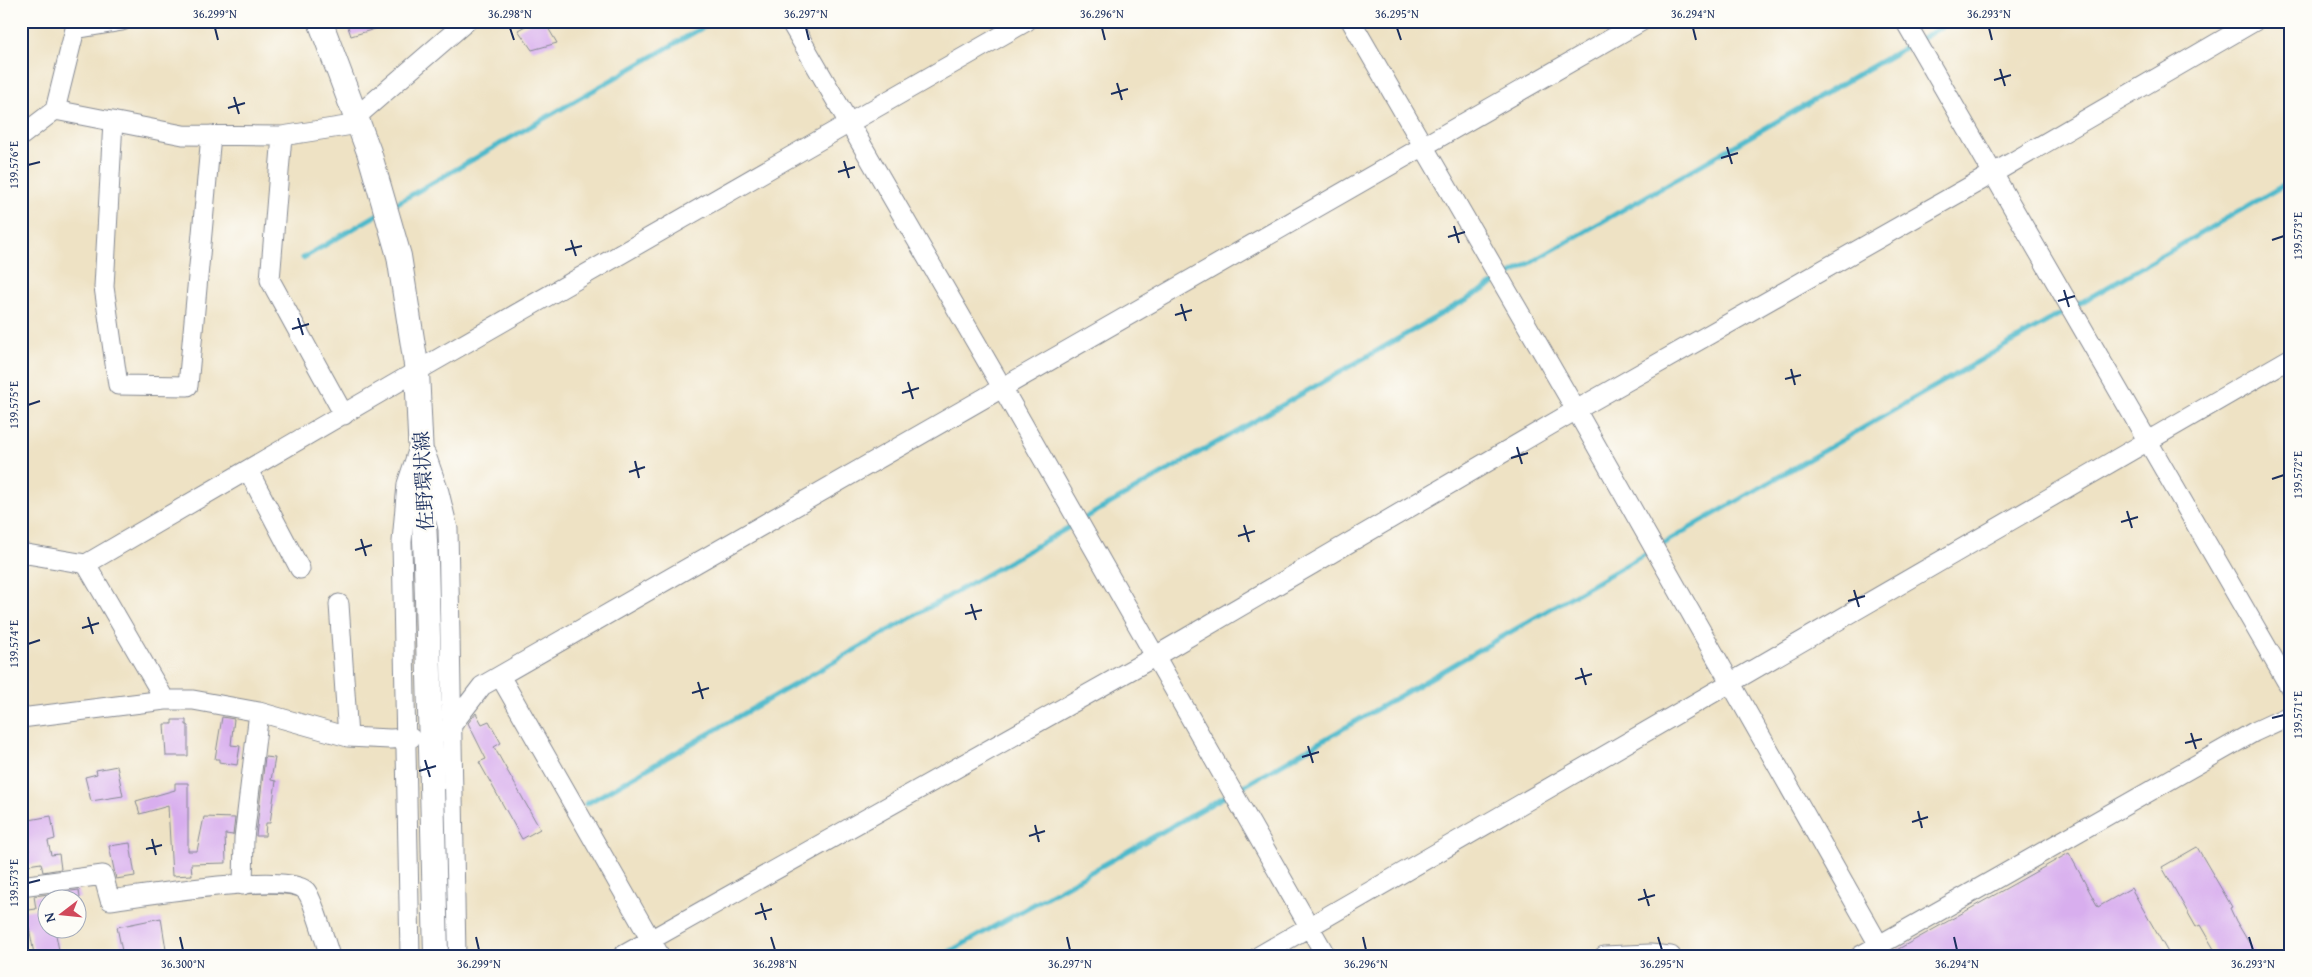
<svg xmlns="http://www.w3.org/2000/svg" width="2312" height="977" font-family="'Gentium Book Plus','Noto Serif JP',serif">
<style>
.lines{fill:none;stroke-linecap:round;stroke-linejoin:round}
.stream{stroke:#4eb9cb;stroke-width:5}
.building{fill:#d8aeee}
.minor-casing{stroke:#848891;stroke-width:21}
.major-casing{stroke:#848891;stroke-width:26}
.minor{stroke:#fff;stroke-width:19}
.major{stroke:#fff;stroke-width:24}
.major-bridge-casing{stroke:#848891;stroke-width:26;stroke-linecap:butt}
.major-bridge{stroke:#fff;stroke-width:24}
.ticks{fill:none;stroke:#1b2f5e;stroke-width:2}
.labels{text-anchor:middle;dominant-baseline:central;stroke-width:5;stroke-linejoin:round;paint-order:stroke}
.street-label{font-size:20px;fill:#1b2f5e;stroke:#fdfcf7}
.neatline{fill:none;stroke:#1b2f5e;stroke-width:2}
.ticks-label{font-size:12px;text-anchor:middle;fill:#1b2f5e}
</style>
<rect width="100%" height="100%" fill="#fdfcf7"/>
<filter id="ink" filterUnits="userSpaceOnUse"><feTurbulence type="fractalNoise" baseFrequency=".02" numOctaves="2"/><feDisplacementMap in="SourceGraphic" scale="10" xChannelSelector="R" yChannelSelector="G"/><feConvolveMatrix kernelMatrix="1 2 1 2 8 2 1 2 1" color-interpolation-filters="sRGB"/></filter>
<filter id="wash" filterUnits="userSpaceOnUse"><feTurbulence type="fractalNoise" baseFrequency=".0096" numOctaves="4" result="noise"/><feDisplacementMap in="SourceGraphic" scale="20" xChannelSelector="R" yChannelSelector="G"/><feGaussianBlur stdDeviation="1.12" result="paint"/><feColorMatrix in="noise" values="0 0 0 0 0 0 0 0 0 0 0 0 0 0 0 0 0 1.4 0 .05"/><feComposite in="paint" operator="in"/></filter>
<g filter="url(#wash)">
<rect width="100%" height="100%" fill="#eee2c4"/>
<g class="lines">
<!-- stream -->
<path class="stream" d="M 1921,39 L 1951,21
M 392,206 L 714,21
M 303,258 L 380,213
M 1504,278 L 1913,43
M 2075,306 L 2291,181
M 1237,790 L 2067,310
M 586,804 L 1497,282
M 942,956 L 1229,794"/>
</g>
<g id="blocks">
<!-- building -->
<path class="building" d="M 346,21 L 388,21 L 388,25 L 351,36 Z
M 534,21 L 544,21 L 557,43 L 532,50 L 518,30 Z
M 476,713 L 482,724 L 489,721 L 501,743 L 494,747 L 540,829 L 522,839 L 479,762 L 486,759 L 468,723 Z
M 222,717 L 234,719 L 231,745 L 240,746 L 237,765 L 219,762 L 219,759 L 215,759 Z
M 172,720 L 186,720 L 186,725 L 188,725 L 188,756 L 166,756 L 164,724 L 172,724 Z
M 265,757 L 275,758 L 271,780 L 276,781 L 270,823 L 266,823 L 265,836 L 256,836 Z
M 117,766 L 123,796 L 91,801 L 85,777 L 97,774 L 96,770 Z
M 175,783 L 188,783 L 188,851 L 197,851 L 204,817 L 235,818 L 233,835 L 225,834 L 226,863 L 191,864 L 192,875 L 172,876 L 168,806 L 140,814 L 136,801 L 175,790 Z
M 51,816 L 55,839 L 48,841 L 51,855 L 59,854 L 61,869 L 43,872 L 41,863 L 21,866 L 21,852 L 29,851 L 24,821 Z
M 130,843 L 135,876 L 116,879 L 109,846 Z
M 2197,847 L 2232,907 L 2230,908 L 2236,921 L 2257,956 L 2218,956 L 2200,925 L 2196,927 L 2162,867 Z
M 2069,853 L 2098,907 L 2131,888 L 2170,956 L 1886,956 Z
M 79,890 L 80,898 L 48,900 L 48,896 L 48,930 L 55,930 L 59,950 L 34,954 L 29,927 L 25,928 L 22,911 L 36,909 L 34,896 Z
M 161,918 L 167,956 L 123,956 L 117,927 Z"/>
</g>
</g>
<g filter="url(#ink)">
<use href="#blocks" fill-opacity="0" stroke="#848891" stroke-width="1"/>
<g class="lines">
<defs>
<path id="minor" d="M 790,21 L 1003,389 L 1326,956
M 1351,21 L 1576,410 L 1879,945
M 1905,21 L 2291,689
M 55,110 L 75,29 L 122,21
M 356,117 L 467,21
M 113,121 L 104,287 L 118,385 L 188,386 L 211,135
M 21,136 L 55,110 L 183,135 L 282,136 L 359,124
M 282,136 L 270,280 L 344,415
M 426,455 L 439,492 L 448,529 L 456,956
M 248,470 L 300,569
M 21,553 L 86,564 L 417,371 L 1027,21
M 86,564 L 165,700
M 339,604 L 348,737
M 500,676 L 660,956
M 21,718 L 165,700 L 193,700 L 259,712 L 348,737 L 390,739 L 411,738
M 444,732 L 452,725 L 482,686 L 1642,21
M 243,885 L 244,838 L 259,712
M 21,886 L 103,875 L 110,900 C 140,896 289,871 306,891 C 312,897 326,944 330,956
M 410,956 L 402,542 L 407,484 L 418,451
M 622,956 L 1154,657 L 1576,410 L 1992,174 L 2255,21
M 1259,956 L 2291,358
M 1604,956 L 1650,954 L 1671,956
M 1860,956 L 2254,732 L 2291,715"/>
<path id="major" d="M 320,21 L 369,152 L 399,256 L 417,371 L 426,563 L 432,786"/>
</defs>
<!-- minor casing -->
<use href="#minor" class="minor-casing"/>
<!-- major casing -->
<use href="#major" class="major-casing"/>
<!-- minor -->
<use href="#minor" class="minor"/>
<!-- major -->
<use href="#major" class="major"/>
<defs>
<path id="major-bridge" d="M 432,786 L 436,956"/>
</defs>
<!-- major-bridge casing -->
<use href="#major-bridge" class="major-bridge-casing"/>
<!-- major-bridge -->
<use href="#major-bridge" class="major-bridge"/>
</g>
</g>
<!-- ticks -->
<path class="ticks" d="M 215,28 L 218,40M 510,28 L 514,40M 806,28 L 809,40M 1102,28 L 1105,40M 1397,28 L 1401,40M 1693,28 L 1696,40M 1989,28 L 1992,40M 2000,69 L 2005,86M 1994,80 L 2011,75M 1117,83 L 1122,100M 1111,94 L 1128,89M 234,97 L 239,114M 228,108 L 245,103M 1727,147 L 1732,164M 1721,158 L 1738,153M 844,161 L 849,178M 28,165 L 40,162M 838,172 L 855,167M 1454,226 L 1459,243M 1448,237 L 1465,232M 571,240 L 576,256M 2272,240 L 2284,236M 565,250 L 582,246M 2064,290 L 2069,307M 2058,301 L 2075,296M 1181,304 L 1186,321M 1175,315 L 1192,310M 298,318 L 303,335M 292,329 L 309,324M 1791,369 L 1795,385M 1785,379 L 1801,375M 908,382 L 913,399M 902,393 L 919,388M 28,405 L 40,401M 1517,447 L 1522,464M 1511,458 L 1528,453M 635,461 L 639,478M 629,472 L 645,467M 2272,479 L 2284,475M 2127,511 L 2132,528M 2121,522 L 2138,517M 1244,525 L 1249,542M 1238,536 L 1255,531M 361,539 L 366,556M 355,550 L 372,545M 1854,590 L 1859,607M 1848,601 L 1865,596M 971,604 L 976,620M 965,614 L 982,610M 88,617 L 93,634M 82,628 L 99,623M 28,644 L 40,640M 1581,668 L 1586,685M 1575,679 L 1592,674M 698,682 L 703,699M 692,693 L 709,688M 2272,718 L 2284,715M 2191,733 L 2196,749M 2185,743 L 2202,739M 1308,746 L 1313,763M 1302,757 L 1319,752M 425,760 L 430,777M 419,771 L 436,766M 1918,811 L 1922,828M 1912,822 L 1928,817M 1035,825 L 1039,842M 1029,836 L 1045,831M 152,839 L 156,855M 146,849 L 162,845M 28,883 L 40,880M 1644,889 L 1649,906M 1638,900 L 1655,895M 761,903 L 766,920M 755,914 L 772,909M 180,937 L 183,950M 476,937 L 479,950M 771,937 L 775,950M 1067,937 L 1070,950M 1363,937 L 1366,950M 1658,937 L 1662,950M 1954,937 L 1957,950M 2249,937 L 2253,950"/>
<g class="labels">
<!-- street labels -->
<g class="street-label">
<text transform="translate(423 481) rotate(-93)">佐野環状線</text>
</g>
</g>
<!-- margin -->
<rect width="2312" height="977" fill="none" stroke="#fdfcf7" stroke-width="55"/>
<!-- north arrow -->
<g transform="translate(62 914) rotate(254)"><circle r="24" fill="#fdfcf7" stroke="#a3aaba"/>
<path d="M0-4L9 19L0 12L-9 19Z" fill="#d1495b"/>
<text y="-8" font-size="14" font-weight="bold" text-anchor="middle" fill="#1b2f5e">N</text>
</g>
<rect x="28" y="28" width="2256" height="922" class="neatline"/>
<g class="ticks-label">
<text x="215" y="18">36.299°N</text>
<text x="510" y="18">36.298°N</text>
<text x="806" y="18">36.297°N</text>
<text x="1102" y="18">36.296°N</text>
<text x="1397" y="18">36.295°N</text>
<text x="1693" y="18">36.294°N</text>
<text x="1989" y="18">36.293°N</text>
<text transform="translate(14 165) rotate(-90)" y="4">139.576°E</text>
<text transform="translate(2298 236) rotate(-90)" y="4">139.573°E</text>
<text transform="translate(14 405) rotate(-90)" y="4">139.575°E</text>
<text transform="translate(2298 475) rotate(-90)" y="4">139.572°E</text>
<text transform="translate(14 644) rotate(-90)" y="4">139.574°E</text>
<text transform="translate(2298 715) rotate(-90)" y="4">139.571°E</text>
<text transform="translate(14 883) rotate(-90)" y="4">139.573°E</text>
<text x="183" y="968">36.300°N</text>
<text x="479" y="968">36.299°N</text>
<text x="775" y="968">36.298°N</text>
<text x="1070" y="968">36.297°N</text>
<text x="1366" y="968">36.296°N</text>
<text x="1662" y="968">36.295°N</text>
<text x="1957" y="968">36.294°N</text>
<text x="2253" y="968">36.293°N</text>
</g>
</svg>
